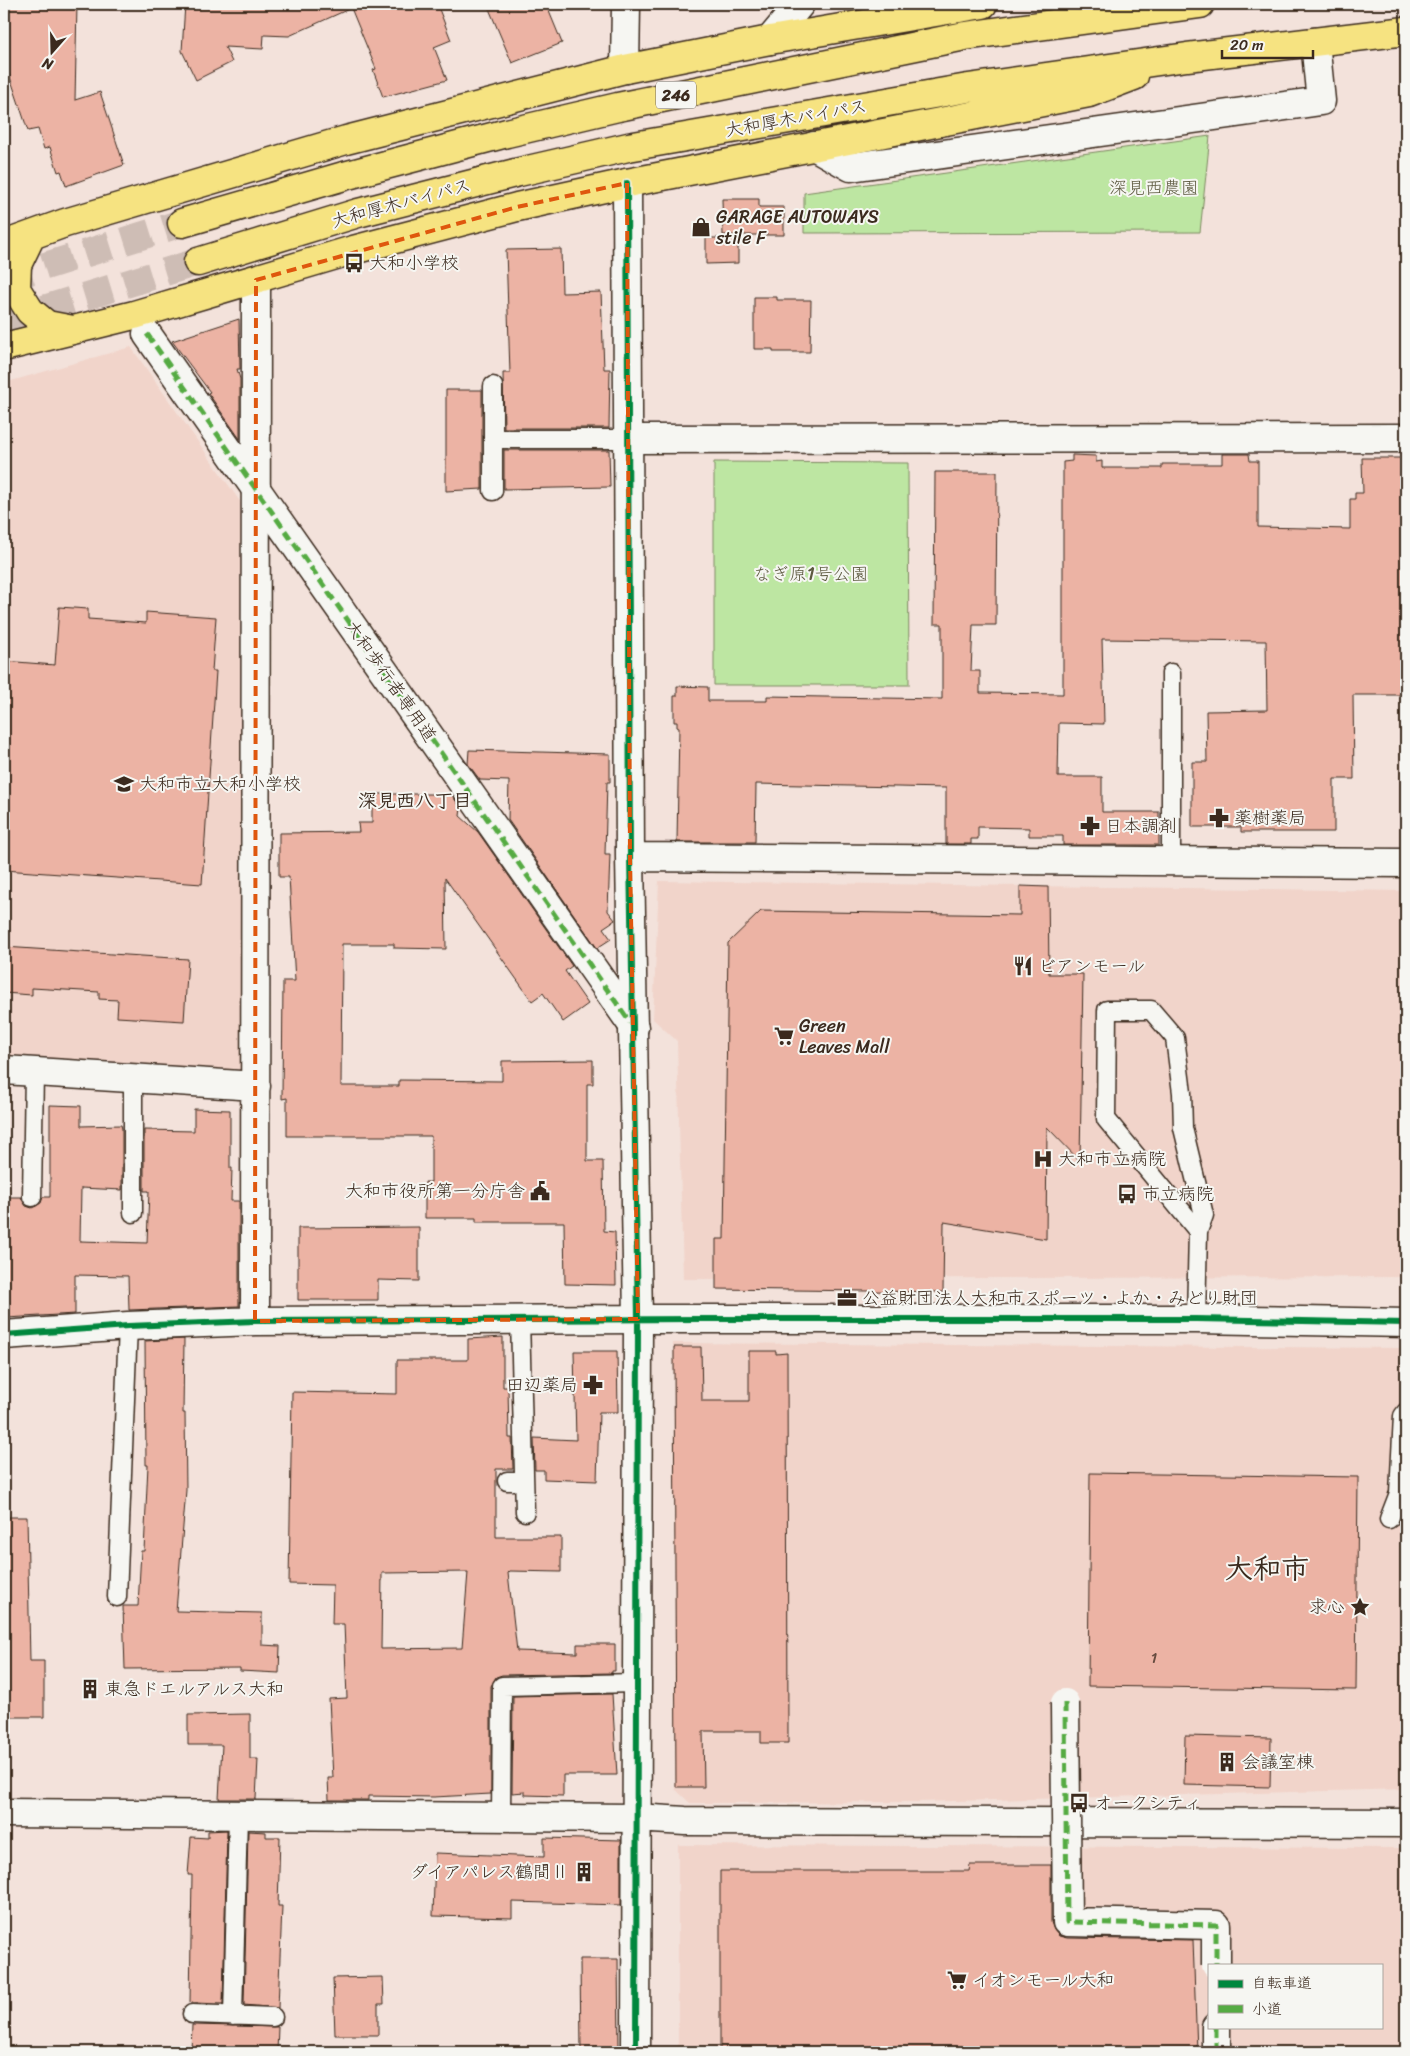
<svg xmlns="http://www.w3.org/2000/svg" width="1410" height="2056" font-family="Sriracha,'Klee One',sans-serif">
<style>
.built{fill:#f1d4ca;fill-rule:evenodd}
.green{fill:#bde6a2;stroke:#7c8860}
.building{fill:#ecb3a4;stroke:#3b2a1e;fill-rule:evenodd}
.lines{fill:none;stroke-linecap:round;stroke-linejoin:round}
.trunk-tunnel{stroke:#cebdb5;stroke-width:28;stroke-dasharray:28 14;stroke-linecap:butt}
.service-casing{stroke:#3b2a1e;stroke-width:21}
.pedestrian-casing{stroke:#3b2a1e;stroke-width:31}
.minor-casing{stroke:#3b2a1e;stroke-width:31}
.tertiary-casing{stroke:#3b2a1e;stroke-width:31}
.trunk-casing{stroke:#3b2a1e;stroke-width:31}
.service{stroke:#f6f6f2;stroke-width:18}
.pedestrian{stroke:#f6f6f2;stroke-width:28}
.minor{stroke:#f6f6f2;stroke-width:28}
.tertiary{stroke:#f6f6f2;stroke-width:28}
.trunk{stroke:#f6e381;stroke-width:28}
.pedestrian-bridge-casing{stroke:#3b2a1e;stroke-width:31;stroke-linecap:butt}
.pedestrian-bridge{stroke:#f6f6f2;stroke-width:28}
.quiet{stroke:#55ab43;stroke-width:5;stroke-dasharray:10 5;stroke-linecap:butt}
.cycleway-casing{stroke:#f6f6f2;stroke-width:9}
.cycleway{stroke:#00873e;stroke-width:6}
.marked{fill:none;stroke:#df570d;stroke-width:4;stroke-dasharray:10 6;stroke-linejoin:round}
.labels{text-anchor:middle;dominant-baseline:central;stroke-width:4;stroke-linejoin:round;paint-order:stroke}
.number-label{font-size:15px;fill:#674c40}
.shield{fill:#f6f6f2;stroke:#73675e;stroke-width:1}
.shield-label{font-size:16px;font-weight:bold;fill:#3b2a1e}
.street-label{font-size:18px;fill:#3b2a1e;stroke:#f6f6f2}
.park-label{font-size:18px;fill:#5c593f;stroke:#f6f6f2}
.poi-label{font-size:18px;fill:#3b2a1e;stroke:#f6f6f2;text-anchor:start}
.neighbourhood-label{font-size:19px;font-weight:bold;fill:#3b2a1e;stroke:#f6f6f2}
.town-label{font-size:28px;font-weight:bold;fill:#3b2a1e;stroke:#f6f6f2}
</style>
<rect width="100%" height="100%" fill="#f3e2db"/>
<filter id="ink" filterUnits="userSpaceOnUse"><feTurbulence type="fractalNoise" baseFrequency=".02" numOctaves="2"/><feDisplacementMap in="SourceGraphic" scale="10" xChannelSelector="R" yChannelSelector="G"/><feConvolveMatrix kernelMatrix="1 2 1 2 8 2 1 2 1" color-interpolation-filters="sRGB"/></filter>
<g filter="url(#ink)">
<!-- built -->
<path class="built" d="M 131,347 L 244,507 L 246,1068 L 239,1077 L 4,1061 L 4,383 Z
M 659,881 L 1406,891 L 1406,1277 L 683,1279 L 677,1041 L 653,1019 Z
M 673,1343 L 1406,1348 L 1406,1789 L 917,1802 L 690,1803 L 675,1789 Z
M 678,1845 L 1406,1848 L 1406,2052 L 678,2052 ZM 1209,1965 L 1381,1965 L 1381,2027 L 1209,2027 Z"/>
<!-- green -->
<path class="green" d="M 1210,136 L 1200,232 L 804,233 L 804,193 Z
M 714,462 L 908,463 L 909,685 L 714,685 Z"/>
<!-- building -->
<path class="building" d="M 4,4 L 77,4 L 75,100 L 100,92 L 124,165 L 66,186 L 61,171 L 58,172 L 50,147 L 44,149 L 38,129 L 28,131 L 4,59 Z
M 185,4 L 299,6 L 303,4 L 437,4 L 451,40 L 434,47 L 447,80 L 383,97 L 373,70 L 376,69 L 351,8 L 289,36 L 264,35 L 263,49 L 225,47 L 232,62 L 196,80 L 182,51 Z
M 487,4 L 546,4 L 562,43 L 512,63 Z
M 722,199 L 759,199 L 759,207 L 784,207 L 784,235 L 723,235 Z
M 706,238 L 738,238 L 738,263 L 706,264 Z
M 561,249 L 562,293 L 601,292 L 604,369 L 610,369 L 609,428 L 504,428 L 503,373 L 510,373 L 506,250 Z
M 754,297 L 777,297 L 777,300 L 811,300 L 810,352 L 773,352 L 773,349 L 754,349 Z
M 239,319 L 240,369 L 237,369 L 240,379 L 240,439 L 208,393 L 210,392 L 172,341 Z
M 446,390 L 482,390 L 482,489 L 446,491 Z
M 504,450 L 609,450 L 610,487 L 504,489 Z
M 1222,454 L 1249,454 L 1250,461 L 1258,461 L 1258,527 L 1350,529 L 1350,499 L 1355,499 L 1355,493 L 1363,493 L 1362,458 L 1406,458 L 1406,695 L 1353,695 L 1354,779 L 1334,779 L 1334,832 L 1241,832 L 1241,827 L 1192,827 L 1192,762 L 1207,762 L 1206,711 L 1267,710 L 1266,641 L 1102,639 L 1104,724 L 1059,723 L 1058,777 L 1102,777 L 1102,812 L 1159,812 L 1159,845 L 1063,845 L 1063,836 L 1029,836 L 1029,828 L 978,827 L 978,839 L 971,839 L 971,844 L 946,844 L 946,788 L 756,784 L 755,842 L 677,842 L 679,728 L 677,727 L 677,722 L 674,722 L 674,696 L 677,696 L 677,686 L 708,687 L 708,701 L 767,701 L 767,696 L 942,699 L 942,624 L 934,624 L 935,472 L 997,472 L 996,625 L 973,625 L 971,671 L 980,671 L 980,693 L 1063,694 L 1063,462 L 1072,461 L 1072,455 L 1096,456 L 1096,462 L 1102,461 L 1102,468 L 1162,468 L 1162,464 L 1222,464 Z
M 59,607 L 88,609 L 88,619 L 146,623 L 146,612 L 216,617 L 212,671 L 216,671 L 202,884 L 4,870 L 4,661 L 55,665 Z
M 469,750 L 610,754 L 610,782 L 607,782 L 605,854 L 610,854 L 608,911 L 615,920 L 603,928 L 611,939 L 597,948 L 508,820 L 509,781 L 480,780 L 468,764 Z
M 372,794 L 451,794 L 461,808 L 460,816 L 478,832 L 572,966 L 565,971 L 588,1004 L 563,1022 L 543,993 L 532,1001 L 445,878 L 446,949 L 394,948 L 394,944 L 342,944 L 341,1086 L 399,1086 L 399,1080 L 502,1081 L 502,1061 L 593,1060 L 593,1084 L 587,1084 L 587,1161 L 603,1161 L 604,1231 L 615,1232 L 616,1285 L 565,1284 L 564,1222 L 476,1222 L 476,1218 L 425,1218 L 425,1182 L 431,1182 L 431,1136 L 287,1136 L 287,1098 L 282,1099 L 283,981 L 295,981 L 289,877 L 279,877 L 279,833 L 359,832 L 358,823 L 372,823 Z
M 1020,886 L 1048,887 L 1049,974 L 1083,974 L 1080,1161 L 1047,1127 L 1046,1239 L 944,1222 L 943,1292 L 716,1289 L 716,1239 L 724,1239 L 728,943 L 761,911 L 1020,915 Z
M 4,947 L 188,959 L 184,1021 L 117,1017 L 118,1000 L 99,999 L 99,992 L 32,988 L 32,995 L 4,993 Z
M 50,1105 L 81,1106 L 81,1126 L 121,1125 L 122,1129 L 122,1190 L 81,1188 L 80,1241 L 147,1243 L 149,1191 L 144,1191 L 144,1130 L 194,1131 L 194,1109 L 230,1110 L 230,1168 L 232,1168 L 231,1201 L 239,1201 L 239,1306 L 129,1310 L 128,1276 L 75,1275 L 75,1314 L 6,1318 L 4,1197 L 21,1197 L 26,1206 L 32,1208 L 41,1203 L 43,1197 L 50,1197 Z
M 419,1227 L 419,1281 L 378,1280 L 378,1300 L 298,1300 L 298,1228 Z
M 503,1337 L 503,1387 L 508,1387 L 509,1438 L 512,1438 L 513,1469 L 496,1469 L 496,1537 L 561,1537 L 561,1572 L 510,1571 L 508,1573 L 517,1651 L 577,1653 L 577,1644 L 615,1644 L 615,1671 L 612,1671 L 612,1673 L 502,1675 L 496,1677 L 491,1686 L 491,1794 L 434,1797 L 368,1796 L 368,1800 L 329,1800 L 328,1778 L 333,1778 L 329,1699 L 347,1698 L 344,1624 L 332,1624 L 333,1585 L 289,1584 L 292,1392 L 397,1394 L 397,1360 L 468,1360 L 468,1339 ZM 468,1572 L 462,1648 L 381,1649 L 382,1573 Z
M 184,1339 L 183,1413 L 185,1413 L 186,1490 L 176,1611 L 262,1613 L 262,1645 L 280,1646 L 279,1673 L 240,1671 L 240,1668 L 125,1669 L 123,1606 L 138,1606 L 141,1551 L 144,1551 L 148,1465 L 146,1465 L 145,1341 Z
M 674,1347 L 701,1347 L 702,1401 L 749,1401 L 749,1351 L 776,1351 L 776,1354 L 787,1353 L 788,1743 L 761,1743 L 761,1731 L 703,1731 L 704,1787 L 676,1787 Z
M 574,1351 L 617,1351 L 618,1412 L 599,1412 L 597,1481 L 544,1479 L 544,1470 L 535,1470 L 534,1438 L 576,1440 Z
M 1090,1473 L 1358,1477 L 1356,1690 L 1088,1686 Z
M 4,1517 L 27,1517 L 30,1661 L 44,1661 L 44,1717 L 4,1717 Z
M 612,1694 L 617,1775 L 563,1775 L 563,1796 L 525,1795 L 525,1792 L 512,1793 L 513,1696 Z
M 250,1714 L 250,1759 L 258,1759 L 256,1799 L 219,1799 L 222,1745 L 188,1745 L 188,1715 Z
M 1185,1736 L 1271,1738 L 1270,1787 L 1184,1785 Z
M 227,1830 L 223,2004 L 193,2003 L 190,2003 L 192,1875 L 188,1875 L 191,1837 L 208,1838 L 208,1831 Z
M 248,1831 L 266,1832 L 266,1837 L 280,1837 L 278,1906 L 282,1906 L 278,2008 L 244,2005 Z
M 544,1838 L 621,1840 L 621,1905 L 512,1902 L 512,1918 L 433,1916 L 435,1853 L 544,1857 Z
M 970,1865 L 1051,1865 L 1051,1922 L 1054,1930 L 1059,1936 L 1067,1938 L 1193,1940 L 1197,2052 L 720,2052 L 720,1871 L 969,1871 Z
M 580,1959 L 618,1959 L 619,2051 L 581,2051 Z
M 383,1977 L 384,2004 L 378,2004 L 378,2035 L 335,2035 L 333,1978 Z
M 192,2025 L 278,2027 L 277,2052 L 191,2052 Z"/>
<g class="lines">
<!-- trunk-tunnel -->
<path class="trunk-tunnel" d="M 4,279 L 182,223
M 4,321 L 198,262"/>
<defs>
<path id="service" d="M 493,386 L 493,491
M 493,439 L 629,439
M 1171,861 L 1171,673
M 133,1078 L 133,1213
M 32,1197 L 34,1072
M 520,1319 L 525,1512
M 1196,1319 L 1198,1231 L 1204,1215 L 1183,1128 L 1182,1093 L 1175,1038 L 1151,1010 L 1107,1010 L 1106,1119 L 1198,1231
M 507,1481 L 523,1481
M 1389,1519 L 1399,1493 L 1403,1416 L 1406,1412
M 117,1597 L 128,1326
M 501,1817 L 502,1686 L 636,1683
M 192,2014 L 273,2017
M 233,2016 L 238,1815"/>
<path id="pedestrian" d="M 147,334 L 634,1027
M 1216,2027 L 1216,2052"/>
<path id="minor" d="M 770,40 L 800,4
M 625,69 L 626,4
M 814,146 L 851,167 L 1321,101 L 1315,42
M 629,439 L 1406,438
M 630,857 L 1406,863
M 4,1070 L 256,1086
M 255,1321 L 256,280
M 4,1335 L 128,1326 L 255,1321 L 638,1319 L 630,857 L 627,183
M 4,1813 L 636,1818"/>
<path id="tertiary" d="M 636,1818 L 685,1821 L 1406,1823
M 636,2052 L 638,1319 L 1196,1319 L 1406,1323"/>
<path id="trunk" d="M 182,223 L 344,176 L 507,133 L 618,107 L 965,36 L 1200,4
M 31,236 L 17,265 L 16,289 L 30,311 L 47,325 L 73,330
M 4,245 L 65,223 L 346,140 L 625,69 L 770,40 L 983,4
M 198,262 L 358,213 L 519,172 L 628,147 L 968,88 L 1187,57 L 1406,31
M 4,347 L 134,315 L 353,250 L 517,207 L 627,183 L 1089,93 L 1134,76"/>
</defs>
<!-- service casing -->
<use href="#service" class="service-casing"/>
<!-- pedestrian casing -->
<use href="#pedestrian" class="pedestrian-casing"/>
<!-- minor casing -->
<use href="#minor" class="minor-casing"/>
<!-- tertiary casing -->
<use href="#tertiary" class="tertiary-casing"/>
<!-- trunk casing -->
<use href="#trunk" class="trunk-casing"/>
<!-- service -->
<use href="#service" class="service"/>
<!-- pedestrian -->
<use href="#pedestrian" class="pedestrian"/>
<!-- minor -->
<use href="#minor" class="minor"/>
<!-- tertiary -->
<use href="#tertiary" class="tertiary"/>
<!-- trunk -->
<use href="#trunk" class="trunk"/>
<defs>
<path id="pedestrian-bridge" d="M 1065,1703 L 1067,1922 L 1216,1925 L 1216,1965"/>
</defs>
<!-- pedestrian-bridge casing -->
<use href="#pedestrian-bridge" class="pedestrian-bridge-casing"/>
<!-- pedestrian-bridge -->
<use href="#pedestrian-bridge" class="pedestrian-bridge"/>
<!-- quiet -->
<path class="quiet" d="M 147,334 L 632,1025
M 1065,1703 L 1067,1922 L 1216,1925 L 1216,1965
M 1216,2027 L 1216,2052"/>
<defs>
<path id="cycleway" d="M 627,183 L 630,857 L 638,1319 L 636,2052
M 4,1335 L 128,1326 L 255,1321 L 698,1319 L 1196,1319 L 1406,1323"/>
</defs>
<!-- cycleway casing -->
<use href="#cycleway" class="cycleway-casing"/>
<!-- cycleway -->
<use href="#cycleway" class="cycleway"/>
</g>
</g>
<!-- marked area -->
<path class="marked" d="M 627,183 L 630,857 L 638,1319 L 255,1321 L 256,280 L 517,207 Z"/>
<!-- icons -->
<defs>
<symbol id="shop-bare" viewBox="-9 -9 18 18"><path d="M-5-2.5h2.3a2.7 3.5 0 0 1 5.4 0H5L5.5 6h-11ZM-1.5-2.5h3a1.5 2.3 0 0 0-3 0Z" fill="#3b2a1e" stroke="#f6f6f2" stroke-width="2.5" paint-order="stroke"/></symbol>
<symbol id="bus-bare" viewBox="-9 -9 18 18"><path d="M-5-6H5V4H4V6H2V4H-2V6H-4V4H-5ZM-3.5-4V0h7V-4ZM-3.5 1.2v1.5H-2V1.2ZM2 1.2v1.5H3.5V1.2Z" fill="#3b2a1e" stroke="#f6f6f2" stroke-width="2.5" paint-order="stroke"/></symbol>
<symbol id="school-bare" viewBox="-9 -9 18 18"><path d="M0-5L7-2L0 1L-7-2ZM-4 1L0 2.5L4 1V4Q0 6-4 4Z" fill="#3b2a1e" stroke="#f6f6f2" stroke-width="2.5" paint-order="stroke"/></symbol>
<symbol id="pharmacy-bare" viewBox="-9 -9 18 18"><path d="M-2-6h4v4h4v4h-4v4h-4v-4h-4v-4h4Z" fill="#3b2a1e" stroke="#f6f6f2" stroke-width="2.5" paint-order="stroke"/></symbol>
<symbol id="restaurant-bare" viewBox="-9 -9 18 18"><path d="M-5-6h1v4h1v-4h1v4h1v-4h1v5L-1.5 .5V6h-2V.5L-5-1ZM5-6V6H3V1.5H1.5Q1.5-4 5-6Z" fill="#3b2a1e" stroke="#f6f6f2" stroke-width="2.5" paint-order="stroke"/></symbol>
<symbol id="supermarket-bare" viewBox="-9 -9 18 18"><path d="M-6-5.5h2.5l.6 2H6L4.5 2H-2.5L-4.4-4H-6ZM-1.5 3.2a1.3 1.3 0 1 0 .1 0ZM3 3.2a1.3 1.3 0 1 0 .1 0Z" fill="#3b2a1e" stroke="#f6f6f2" stroke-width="2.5" paint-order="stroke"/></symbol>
<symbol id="hospital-bare" viewBox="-9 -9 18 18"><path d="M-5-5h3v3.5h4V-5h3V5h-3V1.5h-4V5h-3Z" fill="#3b2a1e" stroke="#f6f6f2" stroke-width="2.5" paint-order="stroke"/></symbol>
<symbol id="civic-bare" viewBox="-9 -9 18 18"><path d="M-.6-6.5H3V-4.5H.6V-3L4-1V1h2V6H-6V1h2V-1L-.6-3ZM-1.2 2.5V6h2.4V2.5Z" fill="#3b2a1e" stroke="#f6f6f2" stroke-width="2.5" paint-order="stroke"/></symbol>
<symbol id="office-bare" viewBox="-9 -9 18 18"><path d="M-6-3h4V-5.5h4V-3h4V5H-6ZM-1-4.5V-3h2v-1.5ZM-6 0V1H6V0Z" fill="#3b2a1e" stroke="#f6f6f2" stroke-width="2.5" paint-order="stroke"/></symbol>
<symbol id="sight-bare" viewBox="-9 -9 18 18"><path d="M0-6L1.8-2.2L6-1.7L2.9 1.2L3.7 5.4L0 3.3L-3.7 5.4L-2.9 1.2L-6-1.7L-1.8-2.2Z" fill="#3b2a1e" stroke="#f6f6f2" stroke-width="2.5" paint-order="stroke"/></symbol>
<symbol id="building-bare" viewBox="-9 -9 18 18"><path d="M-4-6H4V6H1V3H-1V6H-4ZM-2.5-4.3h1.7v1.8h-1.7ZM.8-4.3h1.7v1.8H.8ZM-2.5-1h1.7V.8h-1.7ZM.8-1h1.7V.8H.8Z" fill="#3b2a1e" stroke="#f6f6f2" stroke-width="2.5" paint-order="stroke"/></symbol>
</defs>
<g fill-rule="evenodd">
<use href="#shop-bare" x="687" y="213" width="28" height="28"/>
<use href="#bus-bare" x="340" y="249" width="28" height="28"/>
<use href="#school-bare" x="110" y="770" width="28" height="28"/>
<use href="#pharmacy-bare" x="1205" y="804" width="28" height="28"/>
<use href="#pharmacy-bare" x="1076" y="812" width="28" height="28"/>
<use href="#restaurant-bare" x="1009" y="952" width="28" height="28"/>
<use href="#supermarket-bare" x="770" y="1022" width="28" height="28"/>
<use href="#hospital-bare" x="1029" y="1145" width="28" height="28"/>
<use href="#civic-bare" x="526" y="1177" width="28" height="28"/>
<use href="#bus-bare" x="1113" y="1180" width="28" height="28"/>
<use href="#office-bare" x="833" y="1284" width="28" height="28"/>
<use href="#pharmacy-bare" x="579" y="1371" width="28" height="28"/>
<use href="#sight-bare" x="1346" y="1593" width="28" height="28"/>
<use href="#building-bare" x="76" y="1675" width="28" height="28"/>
<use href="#building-bare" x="1213" y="1748" width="28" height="28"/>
<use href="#bus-bare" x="1065" y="1789" width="28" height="28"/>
<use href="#building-bare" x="570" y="1858" width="28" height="28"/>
<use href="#supermarket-bare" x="943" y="1966" width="28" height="28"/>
</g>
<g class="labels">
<!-- number labels -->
<g class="number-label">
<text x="1154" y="1658">1</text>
</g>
<!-- shield labels -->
<rect class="shield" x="656" y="81.5" width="40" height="27" rx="4"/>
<g class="shield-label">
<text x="676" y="95">246</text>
</g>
<!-- street labels -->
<g class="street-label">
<text transform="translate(796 118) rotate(-10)">大和厚木バイパス</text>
<text transform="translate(401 203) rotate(-15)">大和厚木バイパス</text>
<text transform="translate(391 681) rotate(55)">大和歩行者専用道</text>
</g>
<!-- park labels -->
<g class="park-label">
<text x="1154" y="188">深見西農園</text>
<text x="811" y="574">なぎ原1号公園</text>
</g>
<!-- poi labels -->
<g class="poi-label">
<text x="716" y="217">GARAGE AUTOWAYS<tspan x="716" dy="21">stile F</tspan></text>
<text x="369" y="263">大和小学校</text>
<text x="139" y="784">大和市立大和小学校</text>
<text x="1234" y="818">薬樹薬局</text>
<text x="1105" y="826">日本調剤</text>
<text x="1038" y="966">ビアンモール</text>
<text x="799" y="1026">Green<tspan x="799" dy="21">Leaves Mall</tspan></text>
<text x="1058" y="1159">大和市立病院</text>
<text x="525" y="1191" text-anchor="end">大和市役所第一分庁舎</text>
<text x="1142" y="1194">市立病院</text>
<text x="862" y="1298">公益財団法人大和市スポーツ・よか・みどり財団</text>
<text x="578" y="1385" text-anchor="end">田辺薬局</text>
<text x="1345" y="1607" text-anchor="end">求心</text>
<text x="105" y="1689">東急ドエルアルス大和</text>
<text x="1242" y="1762">会議室棟</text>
<text x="1094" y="1803">オークシティ</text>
<text x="569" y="1872" text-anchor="end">ダイアパレス鶴間Ⅱ</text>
<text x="972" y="1980">イオンモール大和</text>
</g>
<!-- neighbourhood labels -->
<g class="neighbourhood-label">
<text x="415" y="800">深見西八丁目</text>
</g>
<!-- town labels -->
<g class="town-label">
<text x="1267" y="1568">大和市</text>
</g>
</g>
<!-- margin -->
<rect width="1410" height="2056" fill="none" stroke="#f6f6f2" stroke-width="20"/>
<rect x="10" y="10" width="1390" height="2036" fill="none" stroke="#3b2a1e" stroke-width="2" filter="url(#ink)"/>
<!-- legend -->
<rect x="1208" y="1964" width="175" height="65" fill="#f6f6f2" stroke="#aba49d"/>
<rect x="1218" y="1980" width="25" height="8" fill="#00873e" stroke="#aba49d"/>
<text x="1252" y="1988" font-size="15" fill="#3b2a1e">自転車道</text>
<rect x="1218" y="2005" width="25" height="8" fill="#55ab43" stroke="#aba49d"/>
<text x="1252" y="2014" font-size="15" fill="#3b2a1e">小道</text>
<!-- north arrow -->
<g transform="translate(52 52) rotate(200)" stroke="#f6f6f2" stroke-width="4" paint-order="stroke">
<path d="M0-4L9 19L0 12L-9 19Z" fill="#3b2a1e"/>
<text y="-8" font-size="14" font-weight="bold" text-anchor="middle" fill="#3b2a1e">N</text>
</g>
<!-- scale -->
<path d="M1222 50v8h91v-8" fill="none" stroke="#3b2a1e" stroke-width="2.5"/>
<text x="1230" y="50" font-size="15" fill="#3b2a1e" stroke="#f6f6f2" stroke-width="4" paint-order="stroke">20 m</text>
</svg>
